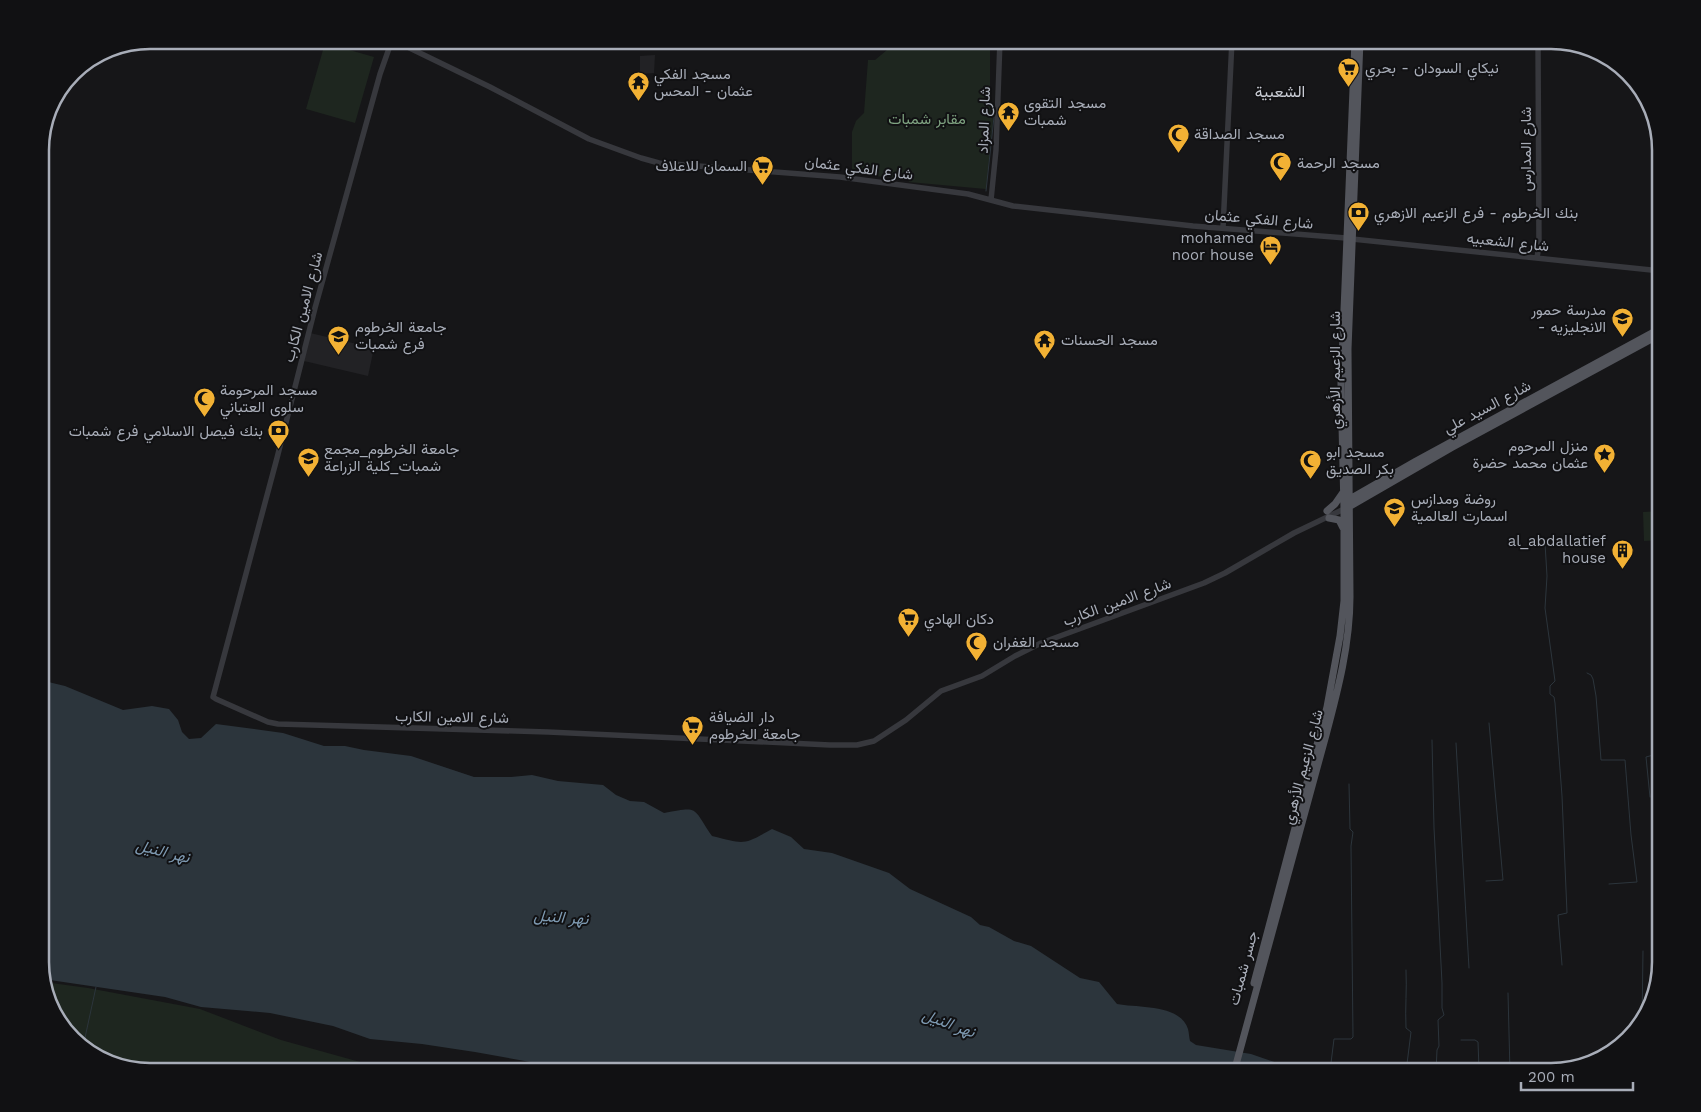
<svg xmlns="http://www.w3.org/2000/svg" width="1701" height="1112" font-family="'Work Sans',Vazirmatn,sans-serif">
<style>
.built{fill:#222225}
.green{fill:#1e261f}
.water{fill:#2c353c}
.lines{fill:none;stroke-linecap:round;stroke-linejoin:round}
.stream{stroke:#2c353c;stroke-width:1}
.minor{stroke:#37383d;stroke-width:5.5}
.major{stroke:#53555c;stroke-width:7}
.labels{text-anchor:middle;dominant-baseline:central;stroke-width:4;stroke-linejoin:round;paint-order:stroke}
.poi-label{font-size:15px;fill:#a8adb8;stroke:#111113;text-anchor:start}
.park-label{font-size:15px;fill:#7fa381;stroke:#111113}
.street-label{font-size:15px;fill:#a8adb8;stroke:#111113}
.neighbourhood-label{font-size:16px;fill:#c9ccd4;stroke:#111113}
.water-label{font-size:16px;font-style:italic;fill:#7f9bb3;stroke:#111113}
.rim{fill:none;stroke:#a8adb8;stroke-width:2.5}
</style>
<rect width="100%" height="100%" fill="#161618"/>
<!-- built -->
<path class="built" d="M 655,55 L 654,73 L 640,74 L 640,56 Z
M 310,333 L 374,348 L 368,376 L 304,361 Z"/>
<!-- green -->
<path class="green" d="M 899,40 L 990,40 L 990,108 L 993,120 L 986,189 L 909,182 L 908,179 L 852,174 L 852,132 L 856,121 L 864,113 L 868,60 L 875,60 Z
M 325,43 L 374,57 L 355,123 L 306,109 Z
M 1661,511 L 1661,540 L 1644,541 L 1643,512 Z
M 44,982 L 88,988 L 200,1009 L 281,1040 L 396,1072 L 150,1072 L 89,1054 L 55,1017 Z"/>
<!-- water -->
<path class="water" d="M 40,680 L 65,686 L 123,710 L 152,706 L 169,709 L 178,720 L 182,732 L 189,739 L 201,738 L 216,724 L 283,733 L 324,746 L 345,746 L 364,750 L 411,756 L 474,777 L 511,777 L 532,775 L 558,781 L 603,785 L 616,795 L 630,801 L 644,802 L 664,813 C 700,806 692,807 712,836 C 745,844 742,846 772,829 L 791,837 L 804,849 L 832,853 L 889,873 L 910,889 L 971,917 L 980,925 L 989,927 L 1014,941 L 1031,946 L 1080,978 L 1099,982 L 1117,1004 C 1138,1008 1180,1004 1188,1029 C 1189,1033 1189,1037 1190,1041 L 1196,1045 L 1251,1054 L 1304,1072 L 586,1072 L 475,1052 L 422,1044 L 370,1039 L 333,1026 L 270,1013 L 201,1007 L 165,997 L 43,979 L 40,969 Z"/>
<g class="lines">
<!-- stream -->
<path class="stream" d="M 986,191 L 994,117
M 1545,543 L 1547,576 L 1545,608 L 1555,681 L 1550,686 L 1550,694 L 1554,697 L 1555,703 L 1562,796 L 1567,913 L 1558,915 L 1562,965
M 1587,673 L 1591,675 L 1593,679 L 1596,696 L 1601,760 L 1625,760 L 1631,835 L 1637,882 L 1609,884
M 1432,740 L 1434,828 L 1442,983 L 1442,1008 L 1444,1015 L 1438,1020 L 1439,1046 L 1437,1050 L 1436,1072
M 1456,743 L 1469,968
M 1650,797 L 1646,757 L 1661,753
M 1486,881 L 1503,880 L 1489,723
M 1508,993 L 1510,1072
M 1642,1024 L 1643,951
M 1461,1040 L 1475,1040 L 1478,1042 L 1479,1069 L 1509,1069
M 83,1047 L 96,987
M 1321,1072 L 1330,1071 L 1334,1039 L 1351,1039 L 1353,1037 L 1351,846 L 1353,832 L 1350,829 L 1349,784
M 1406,1072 L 1411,1032 L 1406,1028 C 1405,1008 1407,989 1406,970"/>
<!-- minor -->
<path class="minor" d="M 392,40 L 380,74 L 315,308 L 277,458 L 213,697 L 216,699 L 268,722 L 278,724 L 548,732 L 830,745 L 857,745 L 874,741 L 906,720 L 941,691 L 982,676 L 1015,656 L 1041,643 L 1204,583 L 1225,573 L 1294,533 L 1344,509
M 393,40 L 490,87 L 589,139 L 641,158 L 659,163 L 840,177 L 968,194 L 1013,206 L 1193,226 L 1346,238
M 991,200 L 996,150 L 1000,40
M 1223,228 L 1232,40
M 1352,239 L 1661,271
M 1537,257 L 1539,247 L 1538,40"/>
<!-- major -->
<path class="major" d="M 1348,500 L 1416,461 L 1661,328
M 1347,508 L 1451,448 L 1661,334
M 1327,511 L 1335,504 L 1344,491
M 1329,518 L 1339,520 L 1343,528
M 1254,983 L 1327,707 L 1340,636 L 1344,601 L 1344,509 L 1341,384 L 1355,40
M 1234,1072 L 1326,735 C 1338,690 1350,644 1350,597 L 1348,349 L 1360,40"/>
</g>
<!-- icons -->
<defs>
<symbol id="supermarket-pin" viewBox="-11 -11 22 30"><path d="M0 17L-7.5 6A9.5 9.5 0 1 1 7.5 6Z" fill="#f2b134" stroke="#111113"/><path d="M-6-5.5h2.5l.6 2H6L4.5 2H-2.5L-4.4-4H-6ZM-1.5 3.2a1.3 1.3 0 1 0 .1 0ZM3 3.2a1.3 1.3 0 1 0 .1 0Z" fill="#111"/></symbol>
<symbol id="temple-pin" viewBox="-11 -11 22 30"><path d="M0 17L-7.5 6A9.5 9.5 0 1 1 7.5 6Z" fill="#f2b134" stroke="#111113"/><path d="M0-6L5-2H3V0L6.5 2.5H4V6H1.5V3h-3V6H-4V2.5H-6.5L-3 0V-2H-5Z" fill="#111"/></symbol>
<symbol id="mosque-pin" viewBox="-11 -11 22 30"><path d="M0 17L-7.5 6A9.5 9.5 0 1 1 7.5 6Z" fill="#f2b134" stroke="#111113"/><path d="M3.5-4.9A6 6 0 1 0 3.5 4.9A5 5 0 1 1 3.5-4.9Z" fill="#111"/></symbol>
<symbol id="bank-pin" viewBox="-11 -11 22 30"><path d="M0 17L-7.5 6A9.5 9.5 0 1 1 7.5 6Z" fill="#f2b134" stroke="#111113"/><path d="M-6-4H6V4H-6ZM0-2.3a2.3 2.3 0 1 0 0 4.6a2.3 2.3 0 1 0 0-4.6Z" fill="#111"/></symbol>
<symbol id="hotel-pin" viewBox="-11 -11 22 30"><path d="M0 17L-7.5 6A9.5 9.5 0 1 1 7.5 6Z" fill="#f2b134" stroke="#111113"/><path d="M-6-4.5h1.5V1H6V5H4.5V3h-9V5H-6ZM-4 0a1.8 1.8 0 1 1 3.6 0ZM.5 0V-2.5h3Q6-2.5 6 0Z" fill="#111"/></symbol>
<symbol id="school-pin" viewBox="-11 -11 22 30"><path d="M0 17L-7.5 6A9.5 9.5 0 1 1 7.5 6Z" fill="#f2b134" stroke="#111113"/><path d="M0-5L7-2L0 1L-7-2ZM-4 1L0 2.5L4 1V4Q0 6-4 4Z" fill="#111"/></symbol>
<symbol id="university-pin" viewBox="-11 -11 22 30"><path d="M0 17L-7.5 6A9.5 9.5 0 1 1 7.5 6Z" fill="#f2b134" stroke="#111113"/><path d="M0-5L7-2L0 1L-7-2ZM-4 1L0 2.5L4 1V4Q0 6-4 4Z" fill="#111"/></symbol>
<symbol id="sight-pin" viewBox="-11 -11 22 30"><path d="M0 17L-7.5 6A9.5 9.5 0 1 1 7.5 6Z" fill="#f2b134" stroke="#111113"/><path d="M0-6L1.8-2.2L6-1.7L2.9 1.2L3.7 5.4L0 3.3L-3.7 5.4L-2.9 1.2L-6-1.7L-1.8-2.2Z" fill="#111"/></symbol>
<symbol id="building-pin" viewBox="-11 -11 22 30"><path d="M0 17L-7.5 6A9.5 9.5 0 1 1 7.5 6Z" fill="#f2b134" stroke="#111113"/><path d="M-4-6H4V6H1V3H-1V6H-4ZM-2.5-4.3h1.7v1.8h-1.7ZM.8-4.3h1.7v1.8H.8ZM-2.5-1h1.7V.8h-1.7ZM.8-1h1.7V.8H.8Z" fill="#111"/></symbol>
</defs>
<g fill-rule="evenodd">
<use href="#supermarket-pin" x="1336" y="56" width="25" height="34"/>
<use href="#temple-pin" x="626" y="70" width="25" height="34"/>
<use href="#temple-pin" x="996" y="100" width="25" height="34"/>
<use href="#mosque-pin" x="1166" y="122" width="25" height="34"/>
<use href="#mosque-pin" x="1268" y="150" width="25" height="34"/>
<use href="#supermarket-pin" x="750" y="154" width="25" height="34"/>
<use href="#bank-pin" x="1346" y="200" width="25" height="34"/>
<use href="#hotel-pin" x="1258" y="234" width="25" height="34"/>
<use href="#school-pin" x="1610" y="306" width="25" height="34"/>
<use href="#university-pin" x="326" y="324" width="25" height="34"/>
<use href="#temple-pin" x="1032" y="328" width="25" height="34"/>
<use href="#mosque-pin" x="192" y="386" width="25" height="34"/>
<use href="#bank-pin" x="266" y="418" width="25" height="34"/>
<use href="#sight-pin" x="1592" y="442" width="25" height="34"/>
<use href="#university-pin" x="296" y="446" width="25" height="34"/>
<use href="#mosque-pin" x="1298" y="448" width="25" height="34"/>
<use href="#school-pin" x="1382" y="496" width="25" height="34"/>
<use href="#building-pin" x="1610" y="538" width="25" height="34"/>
<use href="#supermarket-pin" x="896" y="606" width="25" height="34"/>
<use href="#mosque-pin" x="964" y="630" width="25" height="34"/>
<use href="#supermarket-pin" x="680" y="714" width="25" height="34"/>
</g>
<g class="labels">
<!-- poi labels -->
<g class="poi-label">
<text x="1365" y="68">نيكاي السودان - بحري</text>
<text x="654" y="74">مسجد الفكي<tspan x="654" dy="17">عثمان - المحس</tspan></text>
<text x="1024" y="103">مسجد التقوى<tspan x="1024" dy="17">شمبات</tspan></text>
<text x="1194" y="134">مسجد الصداقة</text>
<text x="1297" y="163">مسجد الرحمة</text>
<text x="747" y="166" text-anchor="end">السمان للاعلاف</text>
<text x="1374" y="213">بنك الخرطوم - فرع الزعيم الازهري</text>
<text x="1254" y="238" text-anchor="end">mohamed<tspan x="1254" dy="17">noor house</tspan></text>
<text x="1606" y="310" text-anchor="end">مدرسة حمور<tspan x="1606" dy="17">- الانجليزيه</tspan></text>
<text x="355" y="327">جامعة الخرطوم<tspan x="355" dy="17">فرع شمبات</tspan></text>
<text x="1061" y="340">مسجد الحسنات</text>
<text x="220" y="390">مسجد المرحومة<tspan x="220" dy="17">سلوى العتباني</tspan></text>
<text x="263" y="431" text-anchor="end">بنك فيصل الاسلامي فرع شمبات</text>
<text x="1588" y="446" text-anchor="end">منزل المرحوم<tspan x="1588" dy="17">عثمان محمد حضرة</tspan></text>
<text x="324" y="449">جامعة الخرطوم_مجمع<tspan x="324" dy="17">شمبات_كلية الزراعة</tspan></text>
<text x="1326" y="452">مسجد ابو<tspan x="1326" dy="17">بكر الصديق</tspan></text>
<text x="1411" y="499">روضة ومدازس<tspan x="1411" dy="17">اسمارت العالمية</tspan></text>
<text x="1606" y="541" text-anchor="end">al_abdallatief<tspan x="1606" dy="17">house</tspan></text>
<text x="924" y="619">دكان الهادي</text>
<text x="993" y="642">مسجد الغفران</text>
<text x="709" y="717">دار الضيافة<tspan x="709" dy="17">جامعة الخرطوم</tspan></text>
</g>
<!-- park labels -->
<g class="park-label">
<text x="927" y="119">مقابر شمبات</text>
</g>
<!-- street labels -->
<g class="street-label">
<text transform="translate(984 120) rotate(-88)">شارع المزاد</text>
<text transform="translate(1526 149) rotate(-90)">شارع المدارس</text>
<text transform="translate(859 168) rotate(7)">شارع الفكي عثمان</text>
<text transform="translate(1259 219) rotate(5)">شارع الفكي عثمان</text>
<text transform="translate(1508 242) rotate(6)">شارع الشعبيه</text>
<text transform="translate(303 307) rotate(-75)">شارع الامين الكارب</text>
<text transform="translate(1335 370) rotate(-90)">شارع الزعيم الأزهري</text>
<text transform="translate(1487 407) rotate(-28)">شارع السيد علي</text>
<text transform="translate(1117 602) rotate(-20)">شارع الامين الكارب</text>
<text transform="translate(452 717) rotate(1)">شارع الامين الكارب</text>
<text transform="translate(1303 767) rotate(-75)">شارع الزعيم الأزهري</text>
<text transform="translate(1243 968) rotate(-75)">جسر شمبات</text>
</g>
<!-- neighbourhood labels -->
<g class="neighbourhood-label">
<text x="1280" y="91">الشعبية</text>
</g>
<!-- water labels -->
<g class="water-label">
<text transform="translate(163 851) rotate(14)">نهر النيل</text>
<text transform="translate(561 917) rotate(4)">نهر النيل</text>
<text transform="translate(949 1023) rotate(20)">نهر النيل</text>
</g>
</g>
<!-- crop -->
<path d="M0 0H1701V1112H0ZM150 49H1551A101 101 0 0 1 1652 150V962A101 101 0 0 1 1551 1063H150A101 101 0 0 1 49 962V150A101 101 0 0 1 150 49Z" fill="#111113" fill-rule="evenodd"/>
<path class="rim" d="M150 49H1551A101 101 0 0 1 1652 150V962A101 101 0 0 1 1551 1063H150A101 101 0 0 1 49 962V150A101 101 0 0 1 150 49Z"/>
<!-- scale -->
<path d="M1521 1082v8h112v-8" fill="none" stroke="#a8adb8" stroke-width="2.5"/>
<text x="1528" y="1082" font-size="15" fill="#a8adb8" stroke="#111113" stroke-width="4" paint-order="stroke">200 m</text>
</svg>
